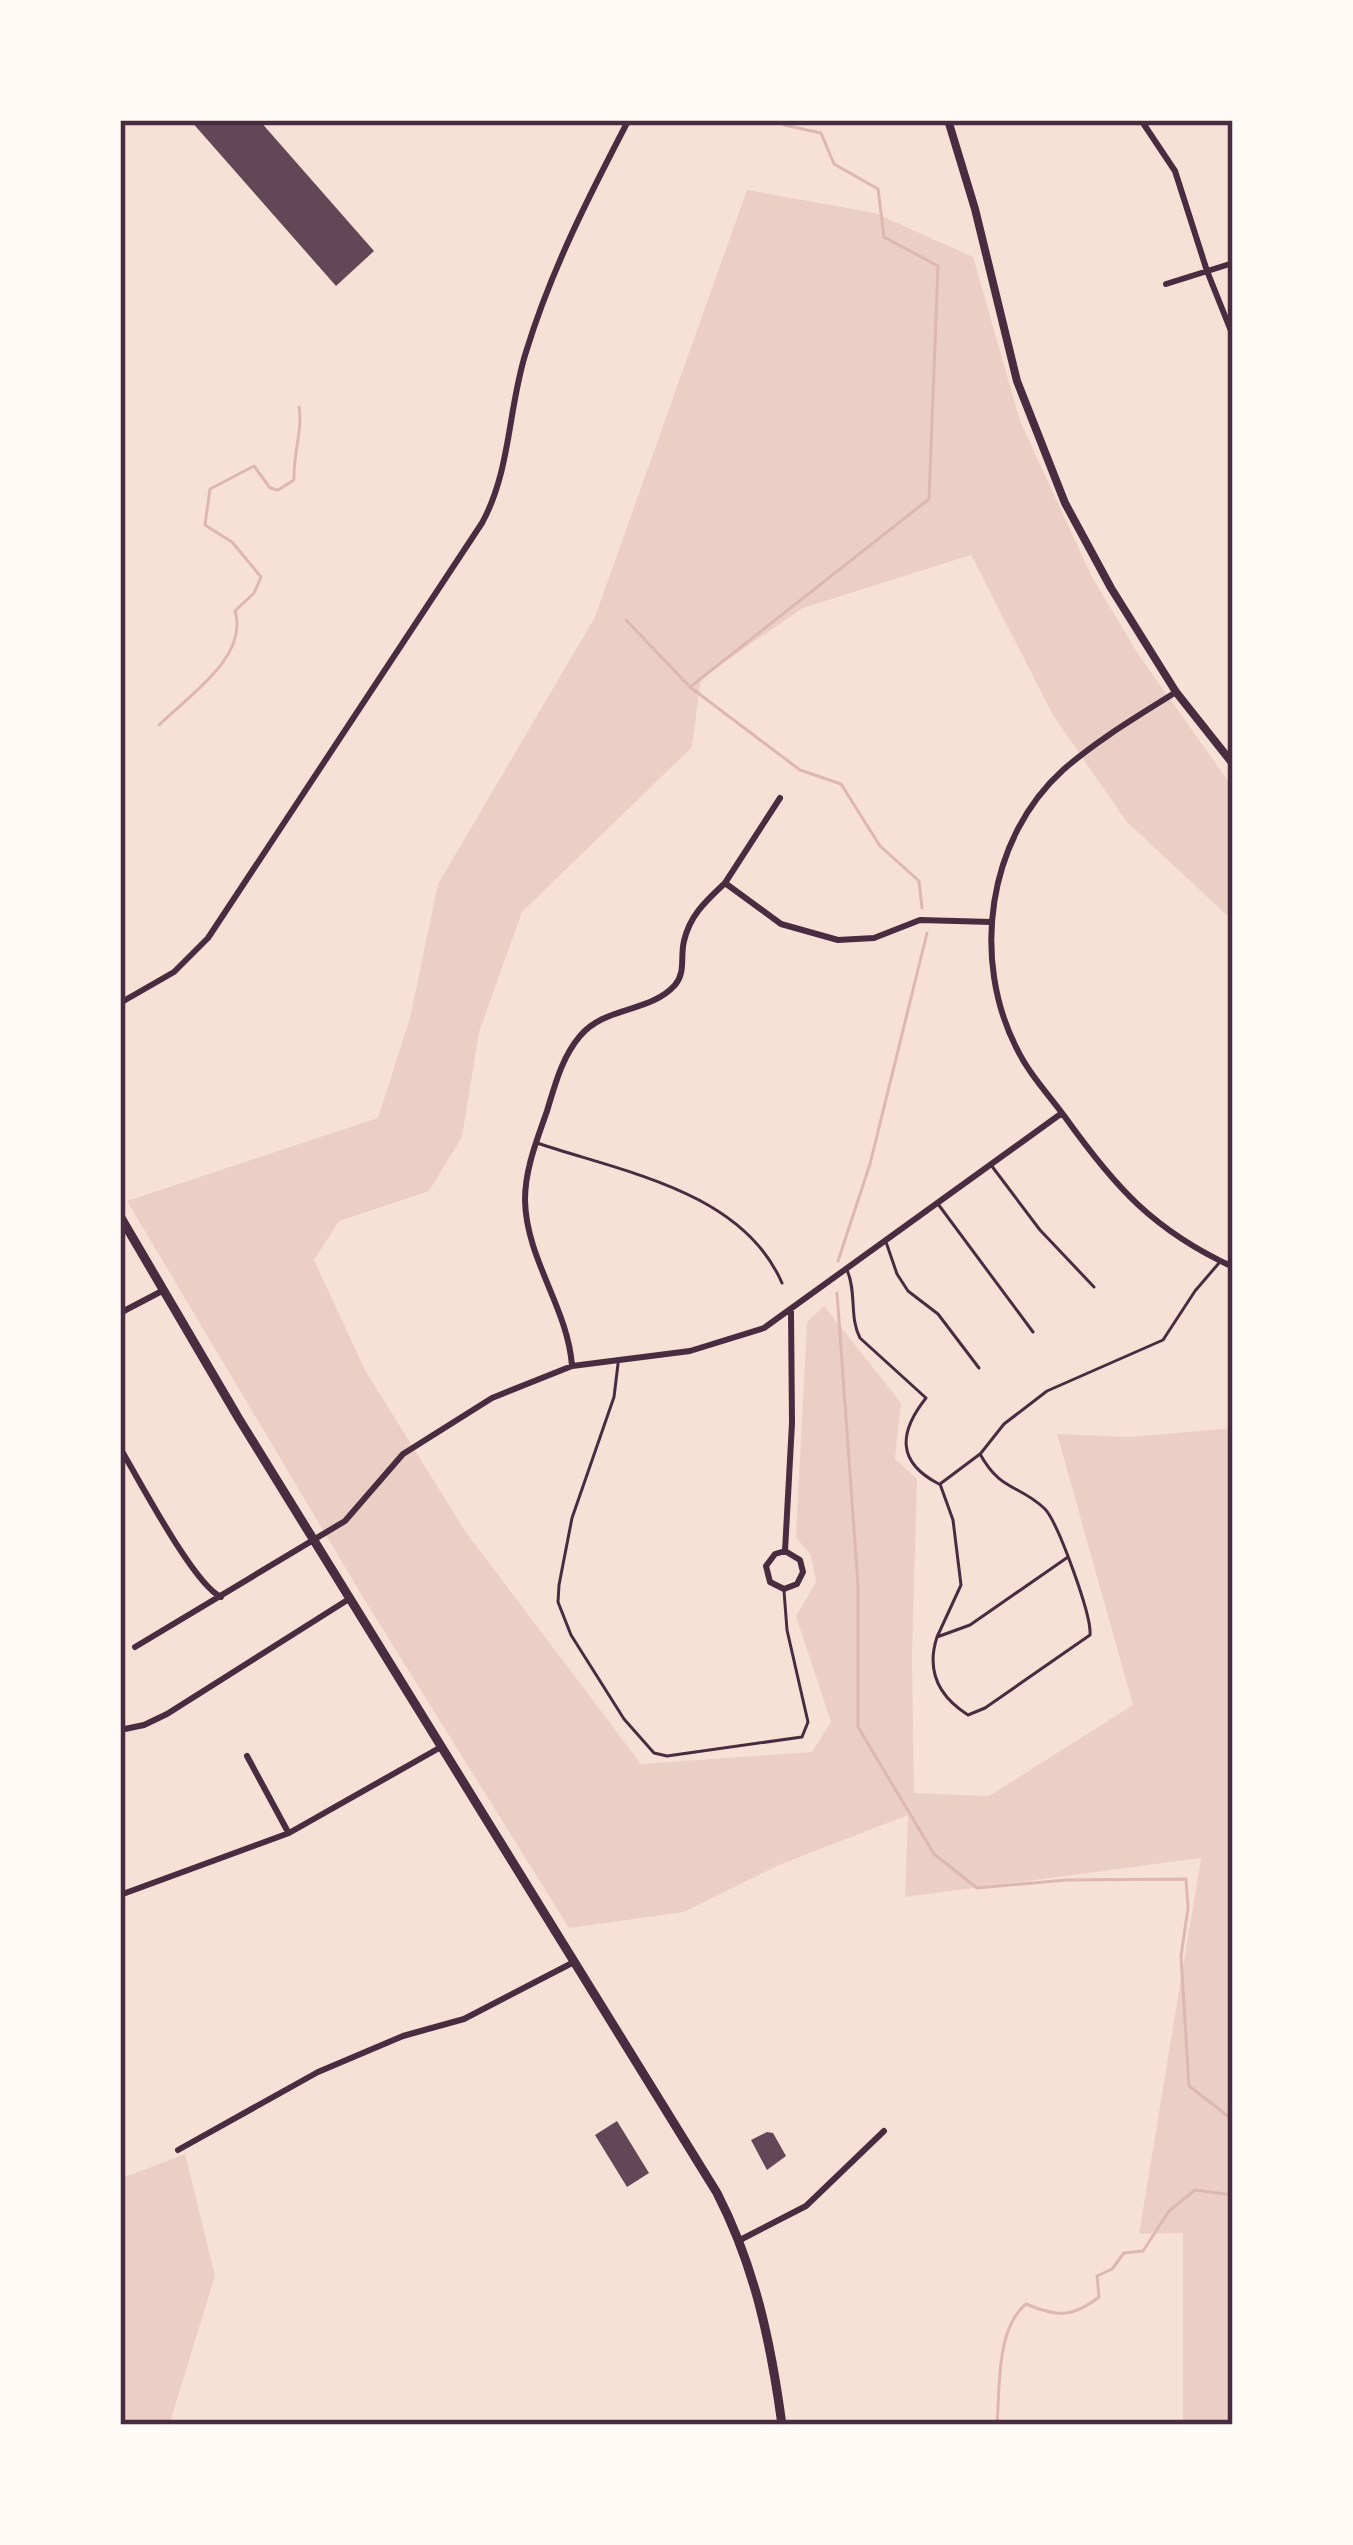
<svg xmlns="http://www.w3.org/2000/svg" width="1353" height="2545" font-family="Inter,sans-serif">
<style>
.green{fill:#ebcfc5}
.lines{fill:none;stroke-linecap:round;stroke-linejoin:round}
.stream{stroke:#dcb8b0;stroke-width:3}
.building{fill:#644757}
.service{stroke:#4a2c40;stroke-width:3}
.minor{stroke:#4a2c40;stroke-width:6}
.tertiary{stroke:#4a2c40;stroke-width:8}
.primary{stroke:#4a2c40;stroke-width:9}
.neatline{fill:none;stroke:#4a2c40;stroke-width:4.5}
</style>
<rect width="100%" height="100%" fill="#f7e1d7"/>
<!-- green -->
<path class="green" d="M 747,190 L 875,213 L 973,257 L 1020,421 L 1092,577 L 1138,654 L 1233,788 L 1233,921 L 1126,821 L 1053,715 L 971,555 L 803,608 L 701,678 L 692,747 L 522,912 L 479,1032 L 462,1137 L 429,1191 L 339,1221 L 314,1260 L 365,1370 L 465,1531 L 641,1764 L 812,1752 L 831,1722 L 796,1616 L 816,1582 L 811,1555 L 796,1537 L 807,1322 L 824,1306 L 901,1403 L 895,1459 L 917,1479 L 912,1654 L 914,1793 L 989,1796 L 1133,1705 L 1057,1434 L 1130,1437 L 1233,1428 L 1233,2425 L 1183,2425 L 1183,2233 L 1139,2234 L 1201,1858 L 905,1897 L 908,1815 L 779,1865 L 684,1912 L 569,1928 L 364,1599 L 127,1201 L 378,1118 L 410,1018 L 438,884 L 595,617 Z
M 185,2154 L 215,2276 L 169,2425 L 120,2425 L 120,2179 Z"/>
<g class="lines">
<!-- stream -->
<path class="stream" d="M 626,620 L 690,687 L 800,770 L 841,784 L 880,846 L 919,881 L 922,908
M 690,687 L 929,499 L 938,266 L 884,237 L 878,189 L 834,164 L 821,133 L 784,125 L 782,120
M 159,725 C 188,696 249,657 235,611 L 254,593 L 261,577 L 232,542 L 205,525 L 210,489 L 254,466 L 270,488 L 278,490 L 294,480 C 293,454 303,429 299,407
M 120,763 L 120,762
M 838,1261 L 870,1164 L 927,933
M 837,1293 L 858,1585 L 858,1727 L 934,1854 L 977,1888 L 1066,1880 L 1186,1879 L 1188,1908 L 1181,1956 L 1189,2086 L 1233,2120
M 997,2425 C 1000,2388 996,2328 1026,2304 C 1057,2317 1072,2318 1099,2297 L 1097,2276 L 1112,2269 L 1124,2253 L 1143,2251 L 1169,2211 L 1195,2190 L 1233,2195"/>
</g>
<!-- building -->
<path class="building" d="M 190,120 L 259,120 L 374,251 L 336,286 Z
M 617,2121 L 649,2173 L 627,2187 L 595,2135 Z
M 767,2132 L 773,2133 L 786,2156 L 767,2170 L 751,2140 Z"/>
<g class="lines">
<!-- service -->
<path class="service" d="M 537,1143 C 623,1172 742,1191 782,1283
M 991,1165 L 1040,1230 L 1094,1287
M 938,1204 L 1033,1332
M 886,1242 L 897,1274 L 908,1291 L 938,1314 L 979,1368
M 847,1270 C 857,1293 849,1317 860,1338 L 926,1398 C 899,1432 896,1462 939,1484
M 618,1364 L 614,1397 L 572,1518 L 559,1585 L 558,1602 L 571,1635 L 624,1719 L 654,1753 L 667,1756 L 802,1737 L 808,1722 L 787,1630 L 784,1591
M 981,1453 L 1004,1424 L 1047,1391 L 1163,1340 L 1195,1291 L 1219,1263
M 937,1637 C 926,1671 938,1696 968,1715 L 985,1708 L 1090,1635 C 1092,1616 1058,1523 1045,1509 C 1019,1484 1001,1492 980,1454 L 940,1484 L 953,1520 L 961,1585 L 937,1637 L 970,1625 L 1068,1557"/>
<!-- minor -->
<path class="minor" d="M 1141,120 L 1175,171 L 1207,271 L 1233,336
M 1166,284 L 1233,263
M 1176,692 C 1138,716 1097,740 1063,770 C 987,839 971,960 1017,1049 C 1029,1074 1049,1095 1065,1117 C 1115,1187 1153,1230 1233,1267
M 780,798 L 725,883 L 781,924 L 838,940 L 874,938 L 920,920 L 991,922
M 120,1003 L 174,972 L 208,938 L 482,523 C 511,470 508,408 526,352 C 551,270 589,196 628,121
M 120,1313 L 162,1291
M 572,1366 C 568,1308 526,1259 525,1200 C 525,1169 537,1140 547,1111 C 555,1085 562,1057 580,1036 C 605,1006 650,1013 675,985 C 686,972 680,957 684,941 C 690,915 706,901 725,883
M 120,1448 C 139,1479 193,1584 221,1597
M 785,1551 L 800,1560 L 803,1572 L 797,1584 L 784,1589 L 770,1582 L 766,1566 L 775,1554 L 785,1551 L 792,1423 L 791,1311
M 135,1647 L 345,1521 L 403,1454 L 492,1398 L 572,1366 L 690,1351 L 764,1328 L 1062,1113
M 120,1730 L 144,1725 L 167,1714 L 349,1599
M 247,1756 L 288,1832
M 120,1895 L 289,1833 L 441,1747
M 178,2150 L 318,2072 L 403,2036 L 464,2019 L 574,1962
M 740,2240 L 806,2206 L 884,2131"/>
<!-- tertiary -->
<path class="tertiary" d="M 948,120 L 975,209 L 1017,381 L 1065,503 L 1111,588 L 1176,692 L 1233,764"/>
<!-- primary -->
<path class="primary" d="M 120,1216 L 239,1419 L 717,2193 C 755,2267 771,2343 782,2425"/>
</g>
<!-- border -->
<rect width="1353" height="2545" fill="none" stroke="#fffaf5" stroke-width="246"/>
<rect x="123" y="123" width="1107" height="2299" class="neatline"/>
</svg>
